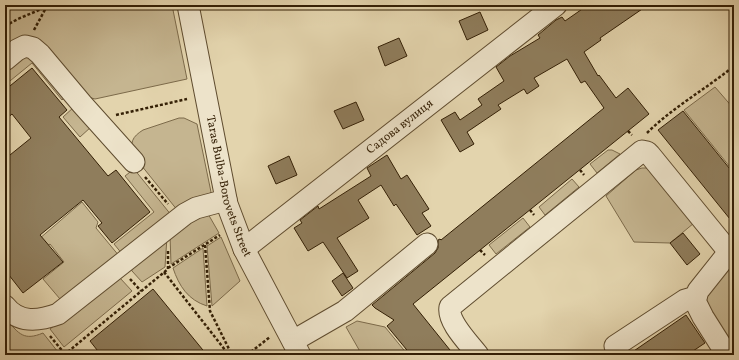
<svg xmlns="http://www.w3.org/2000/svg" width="739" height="360" font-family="Vollkorn,serif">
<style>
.green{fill:#c5b590;stroke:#7c6a4a}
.building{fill:#8f7d5c;stroke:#331f05}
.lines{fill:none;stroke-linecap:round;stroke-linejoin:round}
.minor-casing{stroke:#5f4c2f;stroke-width:23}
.path{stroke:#331f05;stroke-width:2.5;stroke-dasharray:3 2;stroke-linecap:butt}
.minor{stroke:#ede3ca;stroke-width:21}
.labels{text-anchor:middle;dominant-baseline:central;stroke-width:3;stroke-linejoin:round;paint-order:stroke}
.street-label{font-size:12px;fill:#331f05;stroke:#ede3ca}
</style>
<rect width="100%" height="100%" fill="#e3d4ad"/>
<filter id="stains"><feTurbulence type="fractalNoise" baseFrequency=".005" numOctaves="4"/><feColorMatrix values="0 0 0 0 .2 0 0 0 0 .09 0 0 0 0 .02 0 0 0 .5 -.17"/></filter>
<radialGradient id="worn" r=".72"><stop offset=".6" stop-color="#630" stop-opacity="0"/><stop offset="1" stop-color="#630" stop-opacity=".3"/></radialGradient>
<!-- green -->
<path class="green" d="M 5,5 L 172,5 L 187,79 L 95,99 L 88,97 L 43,46 L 5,51 Z
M 21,57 L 29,57 L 66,96 L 62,100 L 32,63 L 5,85 L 5,70 Z
M 715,87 L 734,109 L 734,172 L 684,110 Z
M 74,107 L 91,127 L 80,137 L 63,117 Z
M 179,118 L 184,118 L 197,124 L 211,192 L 209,196 L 178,211 L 133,155 C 130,142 132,137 143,130 Z
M 608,150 L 612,150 L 620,154 L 597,173 L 590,164 Z
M 642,168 L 648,168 L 694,223 L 670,243 L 634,242 L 606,196 L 636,170 Z
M 134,169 L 172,216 L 123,255 L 114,244 L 154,212 L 125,176 Z
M 572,179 L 579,187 L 545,215 L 539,207 Z
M 82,202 L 98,222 L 96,228 L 120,257 L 60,299 L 43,279 L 64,262 L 50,244 L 46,247 L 39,239 Z
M 207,212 L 219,233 L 171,264 L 170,235 Z
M 523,218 L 530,227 L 496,254 L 489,245 Z
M 167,237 L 165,267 L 142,282 L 132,271 L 131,269 Z
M 221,237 L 240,281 L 212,306 L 207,246 Z
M 203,248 L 207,306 C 188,300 179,286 173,268 Z
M 728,259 L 734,266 L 734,355 L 701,294 Z
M 116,278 L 120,278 L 132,291 L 64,347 L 50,329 Z
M 7,320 C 19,334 24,341 43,333 L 58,352 L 53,355 L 5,355 L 5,331 Z
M 357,321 L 385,327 L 408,355 L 362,355 L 346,327 Z"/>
<!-- building -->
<path class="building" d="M 588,5 L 648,5 L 600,38 L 601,40 L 584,52 L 598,76 L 599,75 L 616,98 L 628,88 L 649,114 L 413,304 L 454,355 L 411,355 L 387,326 L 394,320 L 375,308 L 372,305 L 435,253 L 438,248 L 438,240 L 440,239 L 441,240 L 604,108 L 585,81 L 581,83 L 567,59 L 534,78 L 539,86 L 527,94 L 524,89 L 498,105 L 501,109 L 467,132 L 474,144 L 460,152 L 441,120 L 455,112 L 460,120 L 482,105 L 478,99 L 504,81 L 496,67 L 510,56 L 540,38 L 538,35 L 556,20 L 562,17 L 565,21 Z
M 480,12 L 488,30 L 467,40 L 459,21 Z
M 399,38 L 407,56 L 385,66 L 378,47 Z
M 32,68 L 67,110 L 59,117 L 108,176 L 116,170 L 150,212 L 112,243 L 98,226 L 102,223 L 83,200 L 40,235 L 63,262 L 23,293 L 5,270 L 5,159 L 31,138 L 12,114 L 5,120 L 5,90 Z
M 356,102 L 364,120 L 343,129 L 334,111 Z
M 683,111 L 734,174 L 734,224 L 658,130 Z
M 387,155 L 401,179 L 407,175 L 429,209 L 422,213 L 431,226 L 417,235 L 396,204 L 394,206 L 381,185 L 358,200 L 369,218 L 337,238 L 358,271 L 347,278 L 323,242 L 308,251 L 294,228 L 302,223 L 300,220 L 318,206 L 319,209 L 371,176 L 367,168 Z
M 289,156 L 297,175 L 276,184 L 268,166 Z
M 683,233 L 700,254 L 687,265 L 670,243 Z
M 343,273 L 353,288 L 342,296 L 332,281 Z
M 153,289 L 207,355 L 101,355 L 90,341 Z
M 686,315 L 705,343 L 687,355 L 628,355 Z"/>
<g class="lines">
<defs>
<g id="minor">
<path id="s1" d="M 188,5 L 227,204 L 244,249 L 300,355"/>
<path d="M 5,60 L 17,50 L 25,46 L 33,48 L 40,54 L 82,104 L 134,162"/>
<path id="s2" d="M 244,249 L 556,5"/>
<path d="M 5,306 C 19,324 39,321 58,314 L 185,214 L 196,208 L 226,200"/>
<path d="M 293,341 L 345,311 L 427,244"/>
<path d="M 615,346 L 685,300 L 692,298 L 696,298"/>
<path d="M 478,355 C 469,343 447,322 450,307 L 642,151 L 647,152 L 650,155 L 734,258"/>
<path d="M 727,355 L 703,317 L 695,301 L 698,291 L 729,252"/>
</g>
</defs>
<!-- minor casing -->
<use href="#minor" class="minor-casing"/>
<!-- path -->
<path class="path" d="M 5,26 L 18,19 L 46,7
M 34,30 L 47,6 L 49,5
M 116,115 L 187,99
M 628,131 L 632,135
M 647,133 C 673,107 706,89 734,66
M 580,170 L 584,175
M 145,177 L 168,204
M 530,210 L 534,215
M 205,245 L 210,311 L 232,355
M 480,250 L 485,255
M 168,268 L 220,235
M 164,272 L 229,355
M 130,279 L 141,291
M 50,336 L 65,354
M 64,355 L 168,269 L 168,251
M 247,355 L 270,337"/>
<!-- minor -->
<use href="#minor" class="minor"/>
</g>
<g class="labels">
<!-- street labels -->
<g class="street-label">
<text stroke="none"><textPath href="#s2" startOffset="198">Садова вулиця</textPath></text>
<text stroke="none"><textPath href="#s1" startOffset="186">Taras Bulba-Borovets Street</textPath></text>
</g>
</g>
<!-- margin -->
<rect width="739" height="360" fill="none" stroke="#e3d4ad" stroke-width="20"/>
<rect x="6" y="6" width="727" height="348" fill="none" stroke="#331f05" stroke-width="2"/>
<rect x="10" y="10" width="719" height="340" fill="none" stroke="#331f05"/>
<rect width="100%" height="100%" filter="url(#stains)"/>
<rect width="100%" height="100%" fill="url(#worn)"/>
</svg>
